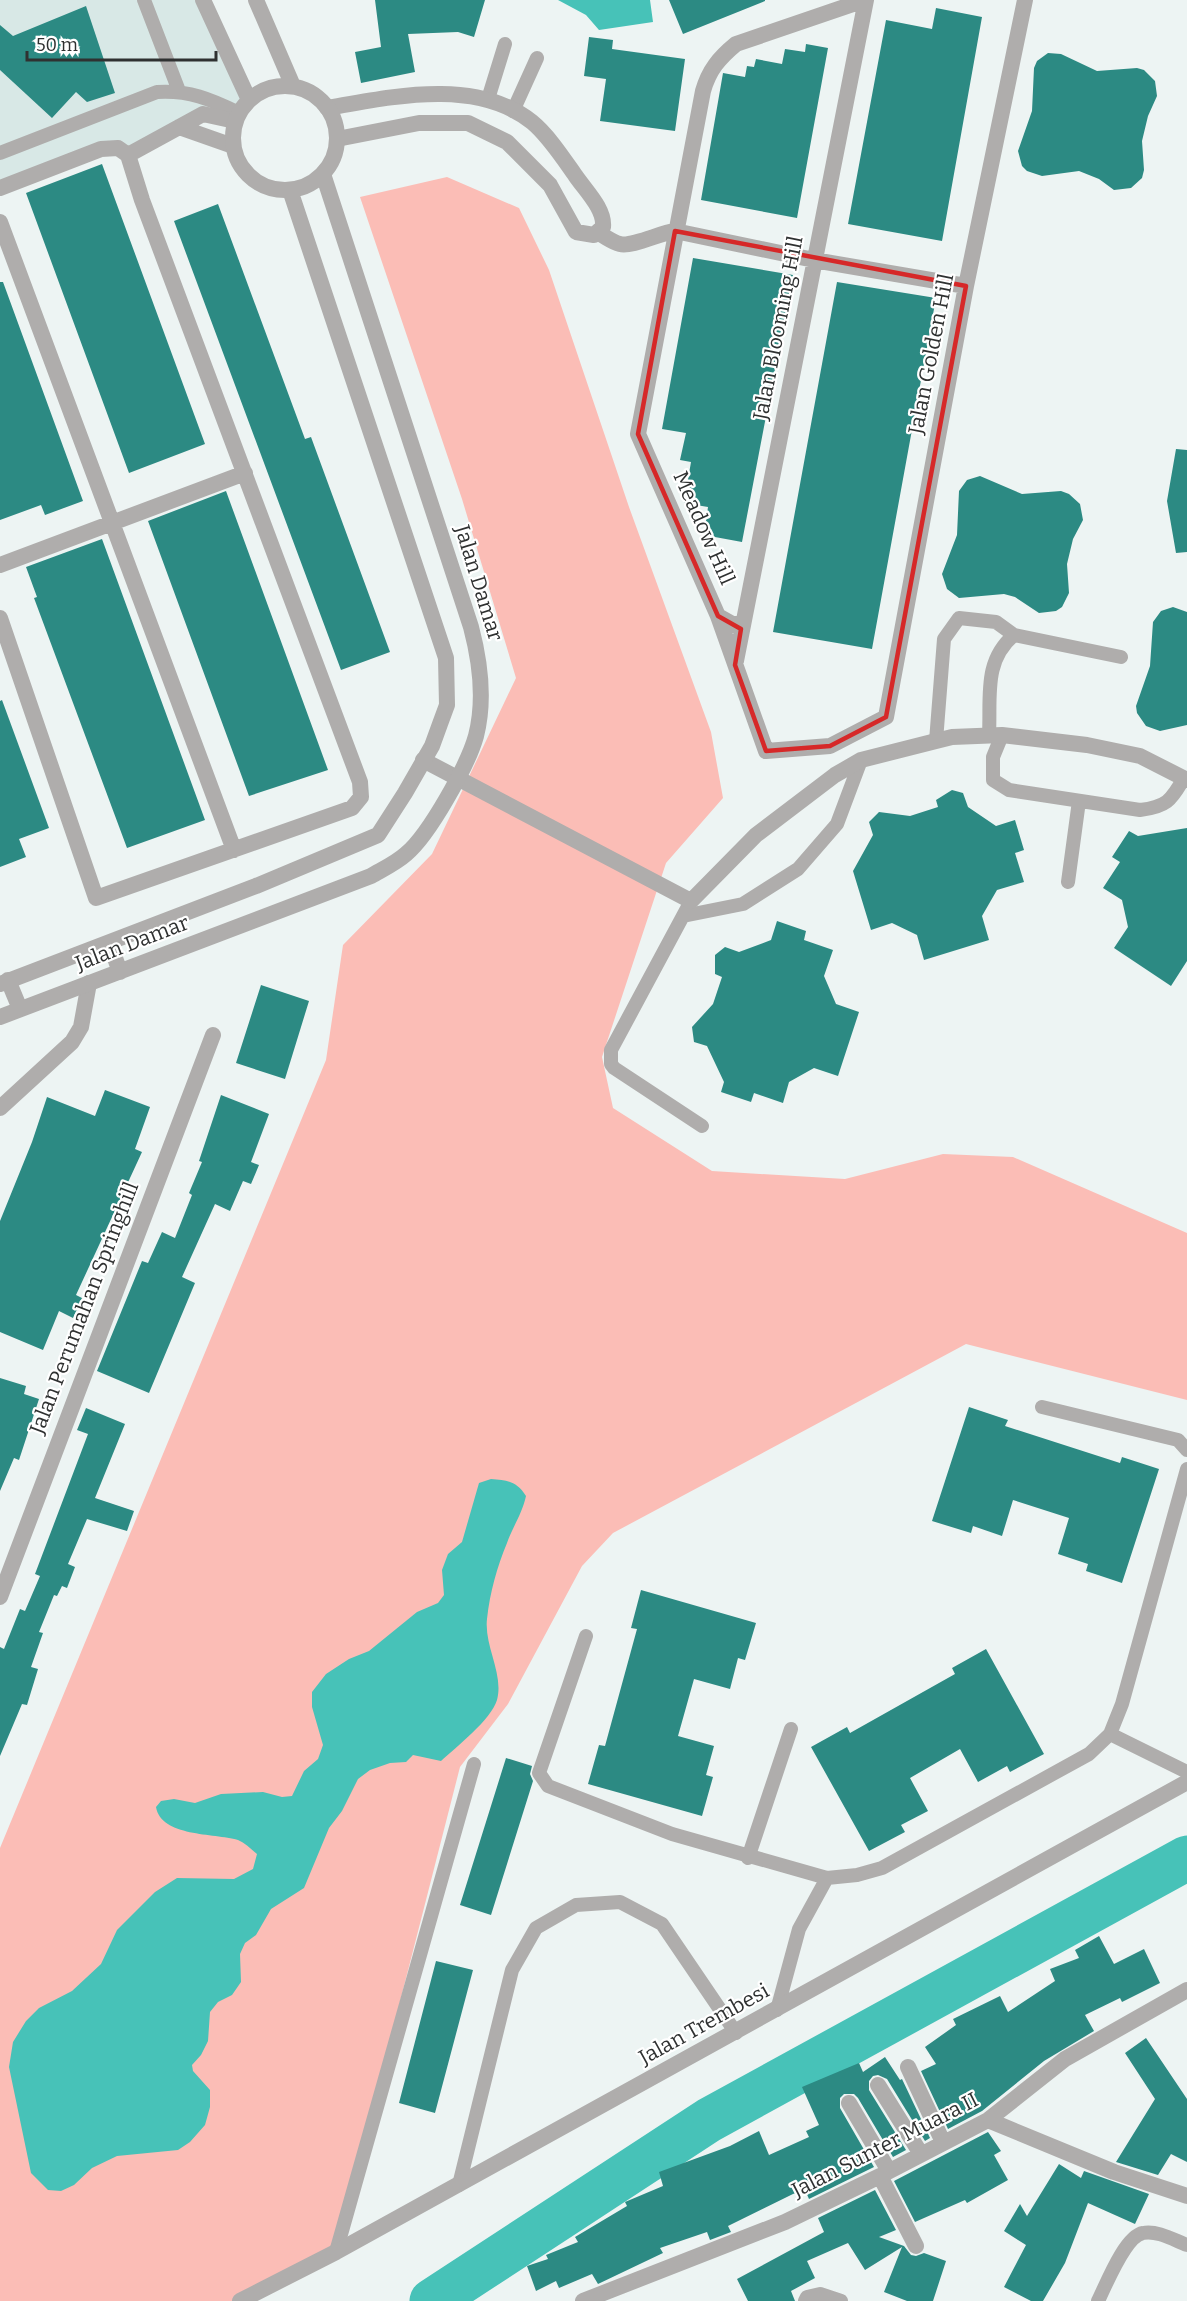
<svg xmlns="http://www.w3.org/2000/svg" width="1187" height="2301" font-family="Bitter,serif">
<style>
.built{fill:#d8e8e6}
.green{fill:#fbbdb6}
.water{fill:#47c2b8}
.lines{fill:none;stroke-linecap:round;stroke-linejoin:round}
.river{stroke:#47c2b8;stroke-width:45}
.building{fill:#2c8a83}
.service{stroke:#afadac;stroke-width:14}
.minor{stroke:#afadac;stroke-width:16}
.tertiary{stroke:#afadac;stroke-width:16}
.marked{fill:none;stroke:#d62828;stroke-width:4.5;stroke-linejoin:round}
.labels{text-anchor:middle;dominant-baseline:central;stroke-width:4.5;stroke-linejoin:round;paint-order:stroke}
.street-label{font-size:21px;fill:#2f3131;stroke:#fff}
</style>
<rect width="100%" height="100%" fill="#edf4f3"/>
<!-- built -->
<path class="built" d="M 0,0 L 201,0 L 249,100 L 128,155 L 118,148 L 0,191 Z"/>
<!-- green -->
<path class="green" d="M 447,177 L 519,208 L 549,270 L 629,507 L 711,732 L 723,798 L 666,863 L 602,1057 L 613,1108 L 712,1171 L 845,1179 L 943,1154 L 1013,1157 L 1187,1233 L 1187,1400 L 966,1344 L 613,1533 L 582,1566 L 508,1704 L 460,1767 L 336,2252 L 240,2301 L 0,2301 L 0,1848 L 326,1060 L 343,945 L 432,854 L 516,678 L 462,499 L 360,197 Z"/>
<!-- water -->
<path class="water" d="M 558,0 L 650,0 L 653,22 L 599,30 L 586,15 Z
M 491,1479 C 508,1480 517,1482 526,1496 C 522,1514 513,1526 507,1543 C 497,1567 490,1592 487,1619 C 484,1646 504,1674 497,1700 C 491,1720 456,1747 441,1761 L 413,1755 L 406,1762 L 390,1763 L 370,1770 L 358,1779 L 342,1811 L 329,1828 L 304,1888 L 271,1909 L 256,1935 L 245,1943 L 240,1954 L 241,1982 L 232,1995 L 218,2002 L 210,2012 L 208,2041 L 201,2055 L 192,2065 L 193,2071 L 210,2090 L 210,2107 L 205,2125 L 190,2142 L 178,2150 L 117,2156 L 92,2168 L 74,2185 L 61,2191 L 48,2190 L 31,2173 L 9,2067 L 13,2042 L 26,2021 L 39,2008 L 72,1991 L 101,1964 L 117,1930 L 155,1892 L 177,1878 L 234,1879 L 253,1869 L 257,1854 C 251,1849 245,1843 238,1840 C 214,1833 161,1837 156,1807 L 161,1801 L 174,1799 L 195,1803 L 221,1794 L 263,1792 L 282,1797 L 292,1796 L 304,1771 L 318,1759 L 323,1745 L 312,1707 L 312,1692 L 326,1674 L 349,1659 L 369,1651 L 417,1612 L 438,1603 L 444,1595 L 442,1570 L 448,1554 L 462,1542 L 479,1483 Z"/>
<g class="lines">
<!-- river -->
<path class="river" d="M 432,2301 L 709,2120 L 1187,1858"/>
</g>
<!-- building -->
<path class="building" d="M 375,0 L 485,0 L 474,37 L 458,32 L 408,34 L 415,72 L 361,83 L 355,52 L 381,47 Z
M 669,0 L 765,0 L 765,1 L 683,34 Z
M 86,6 L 115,93 L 87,102 L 76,92 L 52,118 L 0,70 L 0,25 L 13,36 Z
M 936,8 L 982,17 L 942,241 L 848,224 L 886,20 L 932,29 Z
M 589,37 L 613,40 L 612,49 L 685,59 L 675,131 L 600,121 L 606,79 L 584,76 Z
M 806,44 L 828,48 L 797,218 L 701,200 L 723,73 L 745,77 L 747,66 L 754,67 L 756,59 L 782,64 L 785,49 L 805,52 Z
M 1048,53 L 1061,54 L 1097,71 L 1137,68 L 1144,70 L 1155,81 L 1157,96 L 1148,116 L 1142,141 L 1144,170 L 1142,178 L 1131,188 L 1114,190 L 1099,179 L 1079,171 L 1042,176 L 1027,171 L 1022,166 L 1018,151 L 1032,111 L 1034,68 L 1037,61 Z
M 102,164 L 205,444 L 129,473 L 26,193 Z
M 218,204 L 305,439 L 311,437 L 390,652 L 341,670 L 174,221 Z
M 693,258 L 793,275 L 742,542 L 704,535 L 708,507 L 684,503 L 691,462 L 680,460 L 686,433 L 662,429 Z
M 0,282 L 3,282 L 83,501 L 45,515 L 41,505 L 0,520 Z
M 837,282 L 936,298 L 872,649 L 773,632 Z
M 1176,449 L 1187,450 L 1187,552 L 1176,553 L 1167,501 Z
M 980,476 L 1022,494 L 1061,491 L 1069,494 L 1080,504 L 1083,520 L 1073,539 L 1067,564 L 1069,593 L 1062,607 L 1056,611 L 1039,613 L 1015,597 L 1004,594 L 959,598 L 947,589 L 942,574 L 957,535 L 959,491 L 967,480 Z
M 226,491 L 328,770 L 249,796 L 148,521 Z
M 102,539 L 205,820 L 127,848 L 34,598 L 37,597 L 26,567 Z
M 1173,607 L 1187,612 L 1187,725 L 1160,731 L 1146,726 L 1137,713 L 1136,706 L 1150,666 L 1153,622 L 1161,611 Z
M 2,700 L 49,828 L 19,839 L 26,857 L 0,867 L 0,701 Z
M 952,790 L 963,793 L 968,807 L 996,826 L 1015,820 L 1024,850 L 1015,853 L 1024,882 L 997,890 L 982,916 L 989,940 L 924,960 L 917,935 L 892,923 L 871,930 L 853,871 L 873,835 L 869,822 L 879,812 L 910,816 L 938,807 L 936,800 Z
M 1187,828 L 1187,961 L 1171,986 L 1114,948 L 1128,927 L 1122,900 L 1103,888 L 1120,862 L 1112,857 L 1129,831 L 1138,836 Z
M 777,921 L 806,931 L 804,940 L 833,950 L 824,976 L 836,1004 L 859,1012 L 838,1076 L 814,1068 L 789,1082 L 783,1103 L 754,1093 L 751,1102 L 721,1092 L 724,1082 L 707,1046 L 694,1042 L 692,1027 L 713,1004 L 722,977 L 715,974 L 715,955 L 725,947 L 739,952 L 771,940 Z
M 261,985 L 309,1001 L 285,1079 L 236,1063 Z
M 105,1090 L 150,1107 L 135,1149 L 142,1152 L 76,1295 L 82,1298 L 73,1318 L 59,1311 L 43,1350 L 0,1332 L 0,1221 L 32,1142 L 47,1097 L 95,1116 Z
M 221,1095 L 269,1114 L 251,1162 L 259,1165 L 251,1184 L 243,1181 L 230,1211 L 215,1204 L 182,1277 L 195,1283 L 149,1393 L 97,1371 L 142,1261 L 148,1263 L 162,1232 L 175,1238 L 192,1195 L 189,1193 L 202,1162 L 199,1161 Z
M 0,1378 L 26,1386 L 24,1394 L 39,1399 L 19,1460 L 14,1458 L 0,1491 Z
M 969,1407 L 1008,1420 L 1005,1426 L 1120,1463 L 1122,1457 L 1159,1469 L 1122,1583 L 1086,1571 L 1088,1564 L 1058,1554 L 1069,1518 L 1013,1500 L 1002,1536 L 973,1526 L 971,1533 L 932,1521 Z
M 86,1408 L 125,1424 L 95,1498 L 134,1511 L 127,1531 L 87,1519 L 68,1564 L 75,1567 L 67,1588 L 62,1586 L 57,1596 L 54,1595 L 39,1632 L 43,1633 L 31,1667 L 38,1669 L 27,1705 L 22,1704 L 0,1756 L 0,1647 L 4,1649 L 20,1609 L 25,1611 L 40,1576 L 35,1574 L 88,1434 L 77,1430 Z
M 641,1590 L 756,1623 L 745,1660 L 738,1658 L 730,1689 L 694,1679 L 678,1736 L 714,1746 L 706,1775 L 713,1777 L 702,1816 L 588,1784 L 599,1745 L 605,1746 L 637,1629 L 631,1628 Z
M 986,1649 L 1044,1754 L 1010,1772 L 1007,1766 L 978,1782 L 960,1749 L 910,1778 L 928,1811 L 901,1825 L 905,1832 L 869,1851 L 811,1747 L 847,1727 L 850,1733 L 955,1674 L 952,1668 Z
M 506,1758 L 532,1766 L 530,1774 L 533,1781 L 491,1915 L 460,1905 Z
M 1099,1936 L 1114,1964 L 1144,1949 L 1160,1983 L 1122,2002 L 1120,1998 L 1085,2015 L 1094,2031 L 1044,2061 L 982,2111 L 948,2129 L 921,2071 L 936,2064 L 925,2047 L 956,2025 L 953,2019 L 1000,1996 L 1008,2012 L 1055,1981 L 1050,1969 L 1079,1958 L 1075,1950 Z
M 436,1961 L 473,1970 L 435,2113 L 399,2103 Z
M 1146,2038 L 1187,2099 L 1187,2162 L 1171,2154 L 1158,2175 L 1116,2162 L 1155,2099 L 1125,2053 Z
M 885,2057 L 900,2080 L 902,2079 L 930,2138 L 925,2141 L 887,2079 L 878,2075 L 873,2076 L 869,2081 L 869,2090 L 906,2150 L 893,2157 L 858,2098 L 854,2094 L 844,2094 L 840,2098 L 840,2108 L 874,2167 L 809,2199 L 805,2190 L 793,2194 L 728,2226 L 731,2232 L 710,2240 L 707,2232 L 660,2248 L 663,2253 L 598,2284 L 592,2274 L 559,2288 L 556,2281 L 536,2291 L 527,2266 L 548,2259 L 546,2255 L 578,2242 L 575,2237 L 627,2206 L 625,2202 L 663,2186 L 659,2172 L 730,2146 L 759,2131 L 769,2155 L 809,2137 L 806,2131 L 819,2125 L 802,2087 L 859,2063 L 863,2072 Z
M 988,2132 L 1001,2151 L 994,2155 L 1008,2180 L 967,2203 L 965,2200 L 915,2222 L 894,2181 Z
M 1059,2164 L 1081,2178 L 1084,2171 L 1149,2194 L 1135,2224 L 1088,2203 L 1065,2263 L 1043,2301 L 1031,2301 L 1004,2287 L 1026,2245 L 1004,2231 L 1020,2204 L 1027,2216 Z
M 875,2190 L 896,2230 L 879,2237 L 904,2246 L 911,2255 L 916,2256 L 924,2253 L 946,2261 L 933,2301 L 907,2301 L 884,2292 L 902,2247 L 865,2270 L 848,2243 L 807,2261 L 815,2278 L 791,2291 L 795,2301 L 748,2301 L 737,2279 L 824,2232 L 818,2218 Z"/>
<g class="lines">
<!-- service -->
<path class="service" d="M 144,0 L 179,91
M 488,99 L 505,44
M 513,111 L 537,58
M 0,153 L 157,92 C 189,90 210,99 239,113
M 989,735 C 991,697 983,661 1014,635
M 1002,735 L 993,757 L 993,780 L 1009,790 L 1140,810 C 1166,807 1171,801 1184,778
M 936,741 L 944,639 L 959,618 L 996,622 L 1014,635 L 1121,657
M 1068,882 L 1079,801
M 691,901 L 611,1050 L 611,1064 L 614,1068 L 702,1126
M 683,916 L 743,904 L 798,869 L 837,824 L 861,760
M 1042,1407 L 1178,1440 L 1187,1450
M 586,1636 L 539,1773 L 548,1786 L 672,1834 L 827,1878 L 857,1875 L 882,1868 L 1089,1754 L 1110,1734 L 1122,1704 L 1187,1469
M 1110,1734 L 1187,1772
M 748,1858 L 791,1729
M 777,2010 L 799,1929 L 827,1878
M 459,2185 L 512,1970 L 536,1928 L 576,1905 L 620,1902 L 662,1924 L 736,2033
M 336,2252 L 474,1764
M 805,2301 L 807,2297 L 820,2294 L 841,2301
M 1098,2301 C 1106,2285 1125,2236 1143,2233 C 1157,2230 1174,2240 1187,2245"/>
<!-- minor -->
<path class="minor" d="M 327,108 C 391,97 476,77 532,122 C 548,135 563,158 575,175 C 585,190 605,209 603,227 L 594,235 L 576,232 L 550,185 L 507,142 L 468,123 L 419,123 L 337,139
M 179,127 L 233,146
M 128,155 L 203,114 L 235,121
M 0,188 L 101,149 L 118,148 L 128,155 L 142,200 L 360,782 L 361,797 L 352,808 L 96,898 L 0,618
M 0,222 L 234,850
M 598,233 C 605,236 612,242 620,244 C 632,247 660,233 675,231 L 814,260 L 966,286
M 0,565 L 245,473
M 718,616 L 766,751 L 830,746 L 886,717 L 966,286 L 1025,0
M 742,622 L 734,625 L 718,616 L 638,434 L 703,91 C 709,70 719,58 736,44 L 865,0
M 736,661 L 866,0
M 423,760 L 691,901 L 756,835 L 835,775 L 861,760 L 936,741 L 952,737 L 1002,735 L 1087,745 L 1140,756 L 1187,780
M 0,1108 L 72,1042 L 81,1027 L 89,983
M 0,1597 L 213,1035
M 908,2067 L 943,2142
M 878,2085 L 921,2154
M 849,2103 L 889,2171
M 988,2120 L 1114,2172 L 1187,2196
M 880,2176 L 916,2246
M 583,2301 L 785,2222 L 880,2176 L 988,2120 L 1065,2059 L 1187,1990"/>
<!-- tertiary -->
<path class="tertiary" d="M 203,0 L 249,100
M 256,0 L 293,86
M233 138a52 52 0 1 1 104 0a52 52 0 1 1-104 0Z
M 110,944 L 120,972
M 8,980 L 20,1009
M 0,984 L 256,886 L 378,835 L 405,793 L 432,746 L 440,724 L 447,705 L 446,658 L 290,190
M 0,1017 L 371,876 C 383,869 396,863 406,854 C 429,835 468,765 476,736 C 485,701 480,661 471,627 L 323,174
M 240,2301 L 336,2252 L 1187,1782"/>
</g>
<!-- marked area -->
<path class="marked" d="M 675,231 L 966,286 L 886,717 L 830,746 L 766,751 L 735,665 L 741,629 L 718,616 L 638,434 Z"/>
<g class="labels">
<!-- street labels -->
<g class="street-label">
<text transform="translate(778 328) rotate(-79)">Jalan Blooming Hill</text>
<text transform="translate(931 354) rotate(-79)">Jalan Golden Hill</text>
<text transform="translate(704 528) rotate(66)">Meadow Hill</text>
<text transform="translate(479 583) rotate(73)">Jalan Damar</text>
<text transform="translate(132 943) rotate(-21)">Jalan Damar</text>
<text transform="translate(84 1308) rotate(-69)">Jalan Perumahan Springhill</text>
<text transform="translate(704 2024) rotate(-29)">Jalan Trembesi</text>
<text transform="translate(885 2145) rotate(-27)">Jalan Sunter Muara II</text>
</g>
</g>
<!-- scale -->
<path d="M27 51v9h189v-9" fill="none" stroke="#2f3131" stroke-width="3"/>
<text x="36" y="51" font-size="18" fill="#2f3131" stroke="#ffffff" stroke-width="4.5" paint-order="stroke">50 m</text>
</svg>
